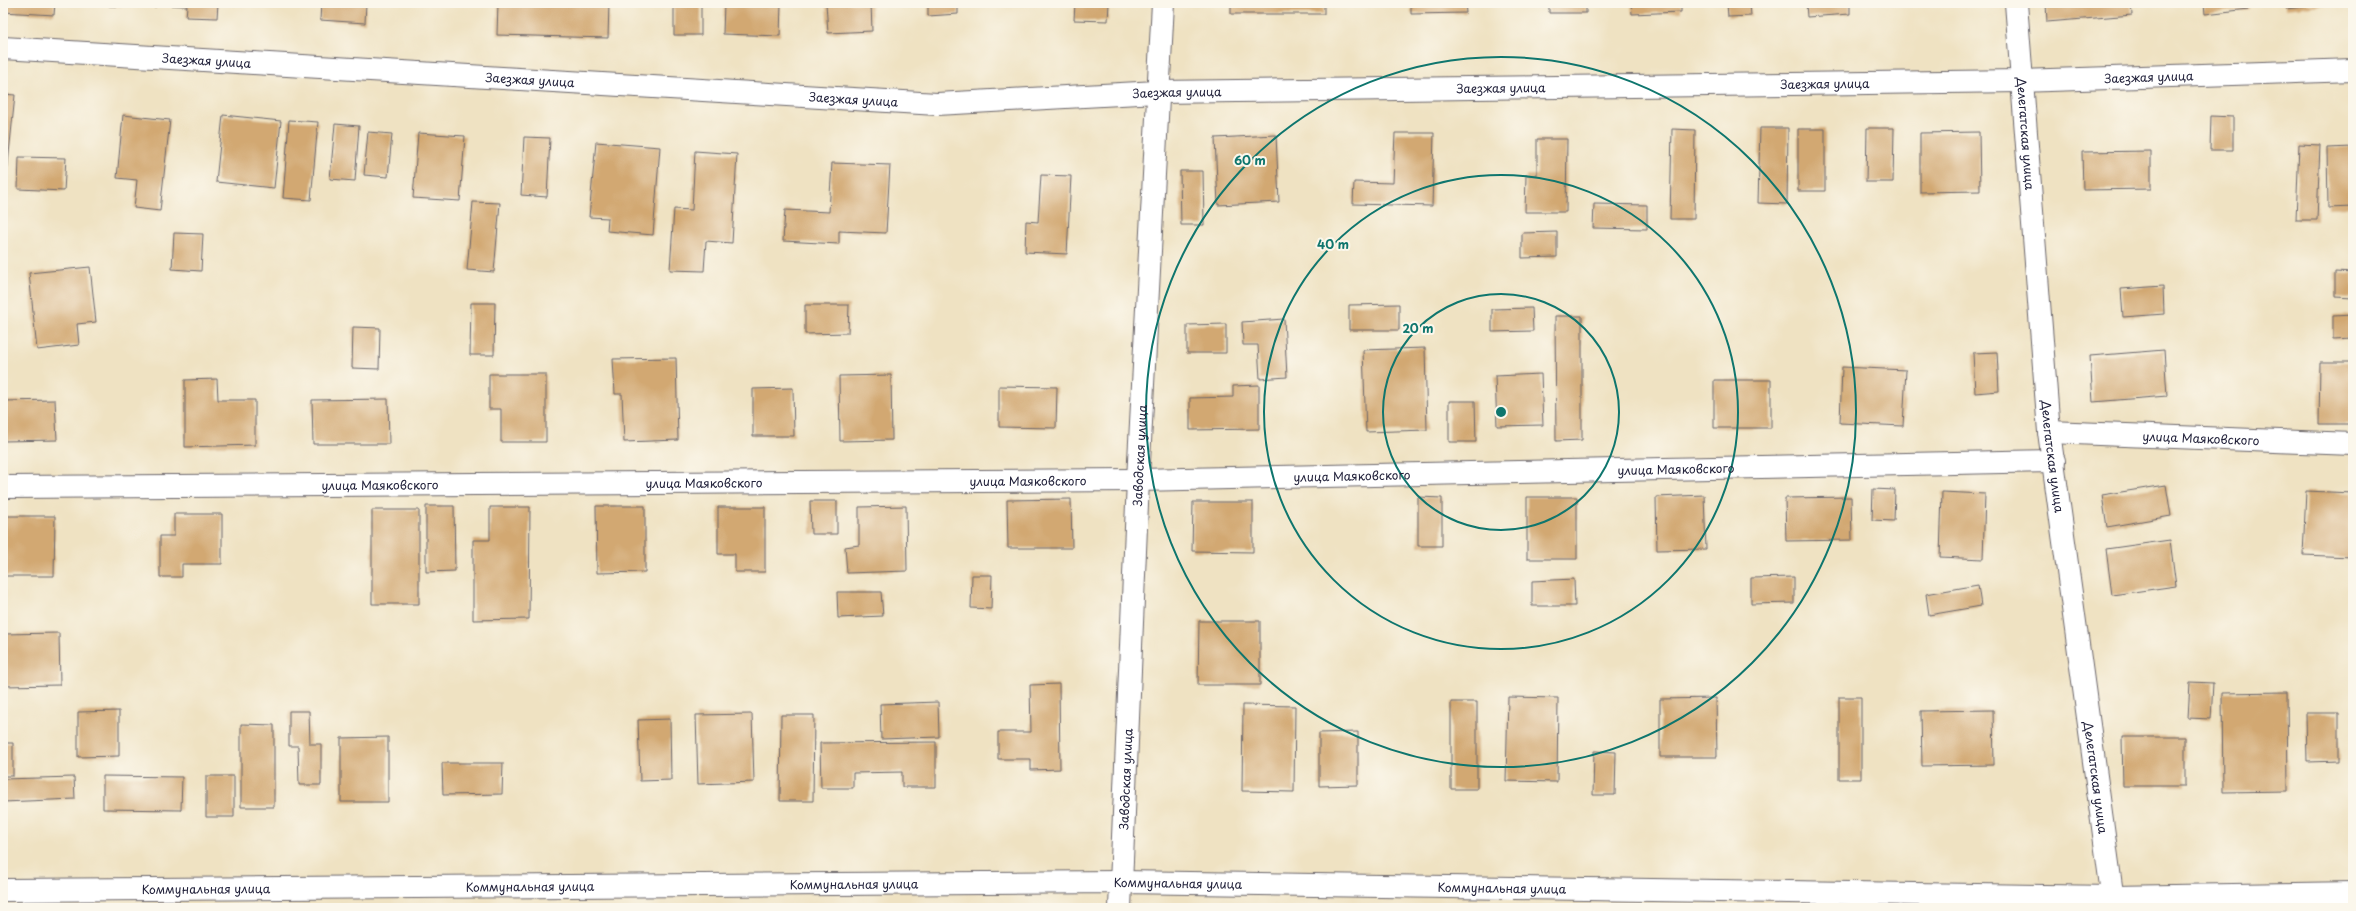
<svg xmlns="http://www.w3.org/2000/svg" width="2356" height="911" font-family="'Playpen Sans',sans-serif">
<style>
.building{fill:#d2a872}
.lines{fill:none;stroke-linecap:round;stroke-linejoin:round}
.minor-casing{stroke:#6a656a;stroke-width:24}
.minor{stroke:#fff;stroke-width:22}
.ring{fill:none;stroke:#0f766e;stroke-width:2}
.labels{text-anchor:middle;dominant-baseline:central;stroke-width:4;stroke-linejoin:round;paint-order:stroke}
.street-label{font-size:12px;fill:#22223b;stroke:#fbf7ec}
.centre{fill:#0f766e;stroke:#fbf7ec;stroke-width:2}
.ring-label{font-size:12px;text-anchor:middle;font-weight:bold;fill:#0f766e;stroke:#fbf7ec;stroke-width:4;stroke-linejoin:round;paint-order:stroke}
</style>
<rect width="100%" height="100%" fill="#fbf7ec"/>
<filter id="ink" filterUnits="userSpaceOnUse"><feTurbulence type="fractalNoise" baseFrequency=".025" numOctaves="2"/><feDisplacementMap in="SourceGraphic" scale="8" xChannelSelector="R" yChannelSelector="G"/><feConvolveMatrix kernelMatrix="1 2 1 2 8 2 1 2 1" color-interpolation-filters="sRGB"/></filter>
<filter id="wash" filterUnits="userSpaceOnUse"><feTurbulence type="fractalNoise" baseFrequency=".012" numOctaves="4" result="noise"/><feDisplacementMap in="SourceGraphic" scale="16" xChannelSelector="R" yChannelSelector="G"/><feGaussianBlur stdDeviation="0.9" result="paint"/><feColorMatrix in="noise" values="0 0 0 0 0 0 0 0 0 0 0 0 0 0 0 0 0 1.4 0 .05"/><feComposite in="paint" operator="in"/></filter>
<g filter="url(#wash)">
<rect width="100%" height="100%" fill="#efe2c2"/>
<g id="blocks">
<!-- building -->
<path class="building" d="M 3,3 L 55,3 L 54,15 L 3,12 Z
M 109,3 L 156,3 L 156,7 L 109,6 Z
M 163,3 L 218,3 L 217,18 L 186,17 L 187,6 L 163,5 Z
M 321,3 L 366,3 L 365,23 L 320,20 Z
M 498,3 L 609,3 L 608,38 L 497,35 Z
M 674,3 L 701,3 L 701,35 L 674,35 Z
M 724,3 L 781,3 L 780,36 L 723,34 Z
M 826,3 L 871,3 L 872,31 L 828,33 Z
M 928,3 L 958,3 L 958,14 L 928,16 Z
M 1075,3 L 1109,3 L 1108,21 L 1074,20 Z
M 1231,3 L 1324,3 L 1324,14 L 1231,14 Z
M 1411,3 L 1465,3 L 1466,13 L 1411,14 Z
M 1549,3 L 1586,3 L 1586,13 L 1549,13 Z
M 1631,3 L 1681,3 L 1681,12 L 1632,14 Z
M 1727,3 L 1750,3 L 1751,16 L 1728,17 Z
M 1806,3 L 1850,3 L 1850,14 L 1807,17 Z
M 2046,3 L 2131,3 L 2132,15 L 2047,22 Z
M 2204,3 L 2249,3 L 2249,9 L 2205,14 Z
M 2286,3 L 2329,3 L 2329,4 L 2286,9 Z
M 3,94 L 15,95 L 5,193 L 3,193 Z
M 123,115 L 170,120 L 160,211 L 134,208 L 137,180 L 117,178 Z
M 223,115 L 281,121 L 274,188 L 216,182 Z
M 2211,116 L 2233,117 L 2233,150 L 2210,150 Z
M 289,120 L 318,122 L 311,200 L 283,198 Z
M 335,124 L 359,126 L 355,181 L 330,179 Z
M 1760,128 L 1788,128 L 1787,204 L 1758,203 Z
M 1867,128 L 1894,128 L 1893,182 L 1866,182 Z
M 1672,129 L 1695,130 L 1694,219 L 1670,219 Z
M 1798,129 L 1825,129 L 1825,191 L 1798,191 Z
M 368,132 L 392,134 L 388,177 L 364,175 Z
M 1979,132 L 1980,191 L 1920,192 L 1920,133 Z
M 418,133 L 465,136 L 460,201 L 413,198 Z
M 1395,133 L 1434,133 L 1432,206 L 1353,204 L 1354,182 L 1393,183 Z
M 1276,135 L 1279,202 L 1218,205 L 1215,138 Z
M 524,137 L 550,138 L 547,197 L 521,195 Z
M 1537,139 L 1567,139 L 1566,212 L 1525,212 L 1526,175 L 1537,175 Z
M 596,142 L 660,147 L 653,235 L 607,231 L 608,218 L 589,217 Z
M 2299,144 L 2320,145 L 2317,220 L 2296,220 Z
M 2353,147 L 2353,207 L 2328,208 L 2327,148 Z
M 695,151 L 737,154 L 732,243 L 706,241 L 704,271 L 670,270 L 674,209 L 692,210 Z
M 2151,151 L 2151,189 L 2083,190 L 2082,152 Z
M 19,157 L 66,158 L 64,191 L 18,189 Z
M 832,163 L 890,165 L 886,233 L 839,231 L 839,244 L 783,241 L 785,210 L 829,212 Z
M 1180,171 L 1203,171 L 1204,225 L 1181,225 Z
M 1041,175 L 1071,176 L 1067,254 L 1025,252 L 1026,221 L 1038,222 Z
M 473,202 L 500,203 L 494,272 L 467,270 Z
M 1594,204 L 1647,205 L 1647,229 L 1593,228 Z
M 1557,232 L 1557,257 L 1522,258 L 1522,233 Z
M 174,233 L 203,234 L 201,271 L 172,269 Z
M 90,267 L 96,322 L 77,324 L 79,345 L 37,350 L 29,273 Z
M 2335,272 L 2353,273 L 2353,298 L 2335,297 Z
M 2163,286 L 2164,314 L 2123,317 L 2121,289 Z
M 471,303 L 495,303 L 494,355 L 470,355 Z
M 1399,304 L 1399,330 L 1349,330 L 1349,305 Z
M 805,305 L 849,305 L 848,333 L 805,334 Z
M 1532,308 L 1533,331 L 1492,332 L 1492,309 Z
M 2353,315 L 2353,338 L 2333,339 L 2333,316 Z
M 1555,316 L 1582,316 L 1582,440 L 1556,441 Z
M 1284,319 L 1287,377 L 1260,379 L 1258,345 L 1243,345 L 1242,322 Z
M 1226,324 L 1226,353 L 1187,353 L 1187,325 Z
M 353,327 L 380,328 L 379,369 L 352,368 Z
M 1425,348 L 1427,430 L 1366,432 L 1363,350 Z
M 2164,350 L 2167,396 L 2093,402 L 2090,356 Z
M 1997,352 L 1999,391 L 1975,393 L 1973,353 Z
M 676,358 L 678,440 L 624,442 L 622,394 L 615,394 L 613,359 Z
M 2320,362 L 2353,362 L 2353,424 L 2319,424 Z
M 1842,367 L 1906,370 L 1903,426 L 1840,423 Z
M 489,374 L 546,374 L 546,442 L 501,442 L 501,409 L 489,409 Z
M 1541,374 L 1543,425 L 1497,426 L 1495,376 Z
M 891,375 L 892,440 L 840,441 L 839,376 Z
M 217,379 L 218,400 L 255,400 L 255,445 L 185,447 L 185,380 Z
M 1714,380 L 1771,380 L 1771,428 L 1714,428 Z
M 1259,385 L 1259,429 L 1190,430 L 1190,398 L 1233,397 L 1233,386 Z
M 999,386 L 1057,387 L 1056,428 L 999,427 Z
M 793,388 L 794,436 L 753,436 L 753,389 Z
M 388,399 L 389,444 L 313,444 L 312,400 Z
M 55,400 L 57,440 L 3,441 L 3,401 Z
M 1449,401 L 1475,401 L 1476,442 L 1449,442 Z
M 2166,485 L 2171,516 L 2107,527 L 2102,495 Z
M 1873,489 L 1895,490 L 1894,521 L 1872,520 Z
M 2306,491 L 2353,493 L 2351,557 L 2303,555 Z
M 1942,492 L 1985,494 L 1983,559 L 1940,557 Z
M 1704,495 L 1706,549 L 1657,550 L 1656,497 Z
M 1418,497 L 1442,498 L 1442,546 L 1418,546 Z
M 1527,497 L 1577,497 L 1577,559 L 1527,559 Z
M 1851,497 L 1852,540 L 1786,541 L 1785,498 Z
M 1071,499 L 1072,548 L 1008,548 L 1007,500 Z
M 810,501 L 837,501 L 837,534 L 811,534 Z
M 1193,502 L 1253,502 L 1253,552 L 1192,551 Z
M 426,506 L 454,506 L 455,571 L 426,572 Z
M 596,506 L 645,506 L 645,572 L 597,573 Z
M 906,506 L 907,571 L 847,573 L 845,547 L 859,545 L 859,507 Z
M 490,507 L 530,507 L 529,619 L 473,620 L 473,540 L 490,540 Z
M 718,507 L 765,507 L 765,572 L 735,572 L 735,554 L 718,554 Z
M 372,510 L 419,510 L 419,604 L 372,604 Z
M 174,514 L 222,514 L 222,564 L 182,564 L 182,577 L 160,577 L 160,536 L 174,536 Z
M 3,516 L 55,516 L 54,576 L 3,576 Z
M 2170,540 L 2176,586 L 2112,595 L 2106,549 Z
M 972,575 L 992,575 L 991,609 L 971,608 Z
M 1794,577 L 1794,603 L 1751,604 L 1751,578 Z
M 1574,579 L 1575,606 L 1532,606 L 1532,581 Z
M 1978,585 L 1981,606 L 1929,615 L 1926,594 Z
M 837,592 L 881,592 L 883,616 L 838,618 Z
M 1199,621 L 1260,621 L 1260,685 L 1198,685 Z
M 59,633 L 60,685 L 3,686 L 3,634 Z
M 2190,682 L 2213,683 L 2211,719 L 2188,718 Z
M 1059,684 L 1060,769 L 1031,770 L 1031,759 L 998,759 L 998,732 L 1031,732 L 1030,685 Z
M 2287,692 L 2288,791 L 2223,792 L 2222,693 Z
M 1508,697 L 1558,698 L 1557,782 L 1506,781 Z
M 1839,697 L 1861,697 L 1861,779 L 1839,779 Z
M 1716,698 L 1717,757 L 1660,757 L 1660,699 Z
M 938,702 L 939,737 L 881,739 L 880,704 Z
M 1451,702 L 1477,702 L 1477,789 L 1451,789 Z
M 1243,705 L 1295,706 L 1294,792 L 1242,791 Z
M 1993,710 L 1994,765 L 1922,766 L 1921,711 Z
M 119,711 L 119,756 L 78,757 L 78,712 Z
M 289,711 L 309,711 L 310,744 L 321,744 L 321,785 L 299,785 L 298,746 L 289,746 Z
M 2306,713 L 2339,713 L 2339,761 L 2307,762 Z
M 752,714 L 754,782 L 698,784 L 696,715 Z
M 781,715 L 814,715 L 813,801 L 780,801 Z
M 670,719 L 671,780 L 640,781 L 638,720 Z
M 241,724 L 274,725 L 274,807 L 241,807 Z
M 1358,732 L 1358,785 L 1319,786 L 1319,733 Z
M 388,737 L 388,802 L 341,802 L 341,738 Z
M 2122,737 L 2185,737 L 2185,786 L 2123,786 Z
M 936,742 L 936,787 L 902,787 L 902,772 L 853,773 L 853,788 L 821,788 L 820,743 Z
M 3,743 L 13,743 L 13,776 L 3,776 Z
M 1594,751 L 1616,752 L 1615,795 L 1593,795 Z
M 442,763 L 503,763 L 502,794 L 443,795 Z
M 103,776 L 182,777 L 181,810 L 103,809 Z
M 206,776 L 234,776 L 234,817 L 206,817 Z
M 74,777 L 75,799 L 3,802 L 3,779 Z"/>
</g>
</g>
<g filter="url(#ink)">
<use href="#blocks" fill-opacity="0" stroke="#6a656a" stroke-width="1"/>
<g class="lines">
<defs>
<g id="minor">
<path id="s1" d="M 2016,3 L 2049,432 L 2114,908"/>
<path id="s2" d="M 3,48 L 937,104 L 1157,92 L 2021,81 L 2353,70"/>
<path id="s3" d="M 2049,432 L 2353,444"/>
<path id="s4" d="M 3,487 L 1138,480 L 2054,461"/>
<path id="s5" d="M 3,890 L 1120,882 L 2113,897 L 2353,893"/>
<path id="s6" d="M 1120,908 L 1138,480 L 1163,3"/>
</g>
</defs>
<!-- minor casing -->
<use href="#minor" class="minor-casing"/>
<!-- minor -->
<use href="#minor" class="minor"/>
</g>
</g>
<!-- distance rings -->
<g class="ring">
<circle cx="1501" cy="412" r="118"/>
<circle cx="1501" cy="412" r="237"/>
<circle cx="1501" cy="412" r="355"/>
</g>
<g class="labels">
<!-- street labels -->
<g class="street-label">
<text stroke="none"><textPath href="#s2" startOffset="204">Заезжая улица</textPath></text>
<text stroke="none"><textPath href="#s2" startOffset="2148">Заезжая улица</textPath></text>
<text stroke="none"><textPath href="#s2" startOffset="528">Заезжая улица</textPath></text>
<text stroke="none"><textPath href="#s2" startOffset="1824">Заезжая улица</textPath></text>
<text stroke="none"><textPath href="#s2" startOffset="1500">Заезжая улица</textPath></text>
<text stroke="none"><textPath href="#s2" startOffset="1176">Заезжая улица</textPath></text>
<text stroke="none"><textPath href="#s2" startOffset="852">Заезжая улица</textPath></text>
<text stroke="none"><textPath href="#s1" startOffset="131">Делегатская улица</textPath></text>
<text stroke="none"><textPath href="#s3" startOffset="152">улица Маяковского</textPath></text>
<text stroke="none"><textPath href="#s6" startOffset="453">Заводская улица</textPath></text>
<text stroke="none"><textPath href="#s1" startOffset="455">Делегатская улица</textPath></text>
<text stroke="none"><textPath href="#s4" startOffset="1673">улица Маяковского</textPath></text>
<text stroke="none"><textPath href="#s4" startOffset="1349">улица Маяковского</textPath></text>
<text stroke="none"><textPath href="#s4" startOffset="1025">улица Маяковского</textPath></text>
<text stroke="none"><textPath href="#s4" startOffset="701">улица Маяковского</textPath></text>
<text stroke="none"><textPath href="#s4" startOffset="377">улица Маяковского</textPath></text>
<text stroke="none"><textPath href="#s1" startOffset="779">Делегатская улица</textPath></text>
<text stroke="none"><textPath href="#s6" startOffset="129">Заводская улица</textPath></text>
<text stroke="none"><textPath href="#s5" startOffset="1175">Коммунальная улица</textPath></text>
<text stroke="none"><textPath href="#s5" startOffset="851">Коммунальная улица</textPath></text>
<text stroke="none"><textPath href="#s5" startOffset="527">Коммунальная улица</textPath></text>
<text stroke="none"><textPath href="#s5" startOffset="1499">Коммунальная улица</textPath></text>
<text stroke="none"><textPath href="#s5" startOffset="203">Коммунальная улица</textPath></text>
</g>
</g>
<circle cx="1501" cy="412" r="6" class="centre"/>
<g class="ring-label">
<text x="1250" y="165">60 m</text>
<text x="1333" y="249">40 m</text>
<text x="1418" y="333">20 m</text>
</g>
<!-- margin -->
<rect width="2356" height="911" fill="none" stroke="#fbf7ec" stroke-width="16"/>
</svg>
